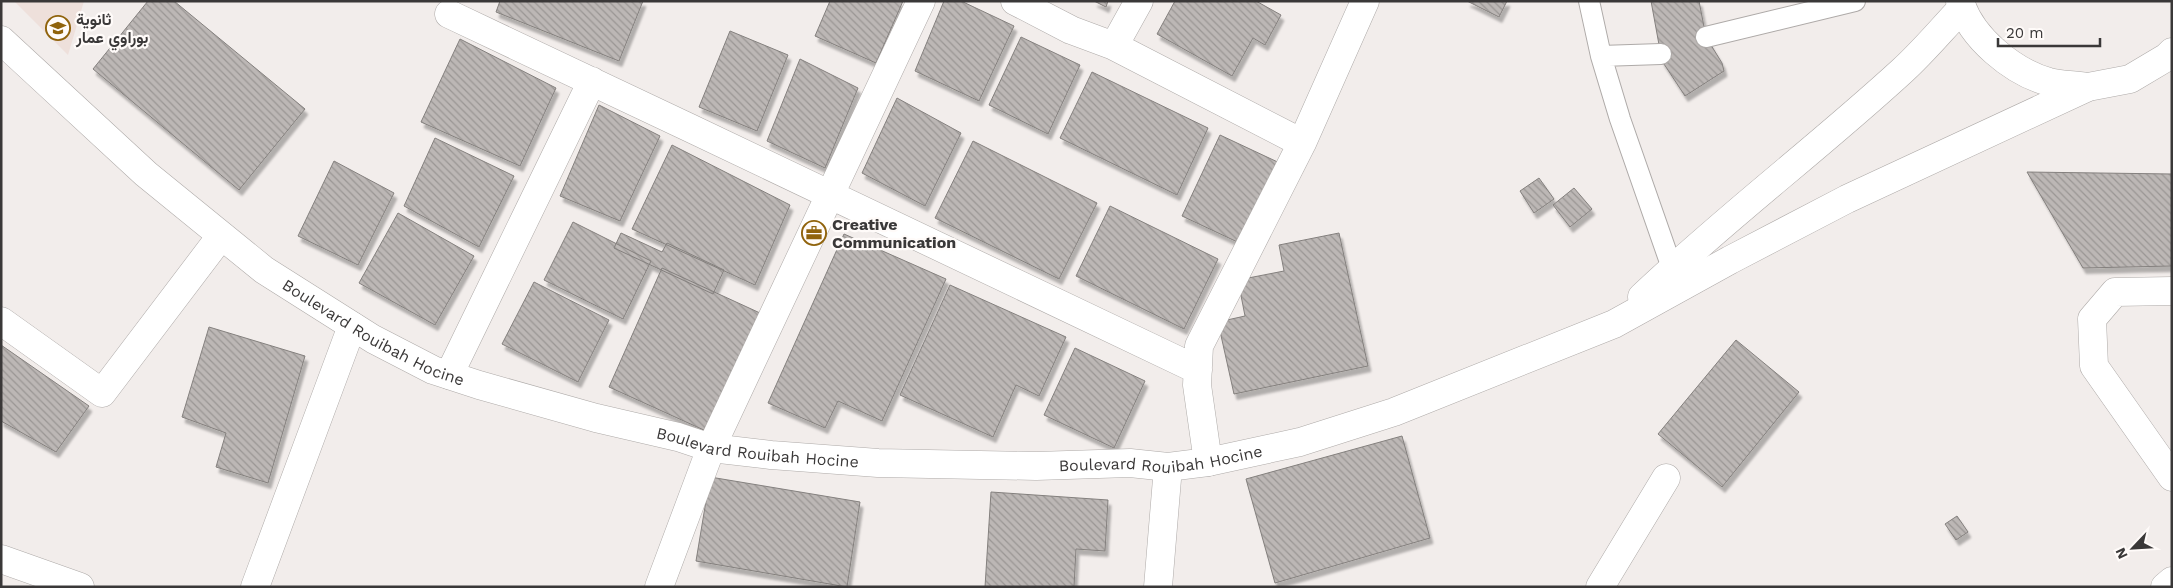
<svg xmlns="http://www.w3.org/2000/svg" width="2173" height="588" font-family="'Work Sans',Vazirmatn,sans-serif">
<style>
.built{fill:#eee0db}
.building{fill:url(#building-back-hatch);stroke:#84807e;filter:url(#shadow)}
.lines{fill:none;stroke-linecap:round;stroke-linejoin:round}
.lane-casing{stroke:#aeaaa8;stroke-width:22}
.street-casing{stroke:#aeaaa8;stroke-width:29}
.secondary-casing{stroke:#aeaaa8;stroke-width:29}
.primary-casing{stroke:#aeaaa8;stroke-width:29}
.lane{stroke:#fff;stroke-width:20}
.street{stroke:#fff;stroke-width:28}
.secondary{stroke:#fff;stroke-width:28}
.primary{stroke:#fff;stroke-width:28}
.labels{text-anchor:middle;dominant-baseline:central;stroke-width:4.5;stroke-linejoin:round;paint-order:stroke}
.poi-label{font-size:16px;font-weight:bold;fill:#3a3838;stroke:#fffbf9;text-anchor:start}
.street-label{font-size:16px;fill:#3a3838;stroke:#fffbf9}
</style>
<defs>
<pattern id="building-back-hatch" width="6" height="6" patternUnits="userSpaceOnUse" patternTransform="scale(1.25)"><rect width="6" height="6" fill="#bcb7b5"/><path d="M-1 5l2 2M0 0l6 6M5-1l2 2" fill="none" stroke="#9a9694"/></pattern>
<filter id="shadow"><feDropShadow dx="3" dy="5.5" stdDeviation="1" flood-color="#0004"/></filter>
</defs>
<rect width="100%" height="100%" fill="#f2edeb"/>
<!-- built -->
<path class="built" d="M 14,1 L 84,1 L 68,55 Z"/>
<!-- building -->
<path class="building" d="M 148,1 L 174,1 L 305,109 L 239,190 L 93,69 Z
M 500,1 L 643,1 L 619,61 L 496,12 Z
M 830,1 L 903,1 L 876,63 L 815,36 Z
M 944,1 L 961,1 L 1014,26 L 979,101 L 915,71 Z
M 1094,1 L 1108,1 L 1106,7 Z
M 1175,1 L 1256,1 L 1281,15 L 1265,45 L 1253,38 L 1232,76 L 1157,34 Z
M 1467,1 L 1507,1 L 1499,17 Z
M 1651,1 L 1699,1 L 1706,37 L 1722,63 L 1724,71 L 1685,96 L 1662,61 Z
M 730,31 L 788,55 L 757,131 L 699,107 Z
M 1021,37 L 1080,65 L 1048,134 L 989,105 Z
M 460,39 L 556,88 L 520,166 L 421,122 Z
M 800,59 L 858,88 L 825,168 L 767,141 Z
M 1092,72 L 1208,128 L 1177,195 L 1060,138 Z
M 897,98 L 961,133 L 925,206 L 862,173 Z
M 599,105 L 660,136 L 620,221 L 560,196 Z
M 1220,135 L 1284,165 L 1246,246 L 1182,216 Z
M 435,138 L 514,176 L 479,247 L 404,206 Z
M 973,141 L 1097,203 L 1059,279 L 935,218 Z
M 672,145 L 790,205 L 755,285 L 632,229 Z
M 334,161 L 394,193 L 358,265 L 298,236 Z
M 2027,172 L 2172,174 L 2172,266 L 2083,268 Z
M 1539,178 L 1554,199 L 1534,213 L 1520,191 Z
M 1574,188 L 1592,209 L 1570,227 L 1553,205 Z
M 1110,206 L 1218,259 L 1184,329 L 1076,276 Z
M 398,213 L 474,256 L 435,325 L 359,283 Z
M 573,222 L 651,261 L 623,319 L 544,280 Z
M 621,233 L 662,252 L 667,243 L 724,270 L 713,294 L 614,248 Z
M 1339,233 L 1368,366 L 1234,394 L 1218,322 L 1245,316 L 1238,280 L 1284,271 L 1279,245 Z
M 844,234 L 946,279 L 882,421 L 838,401 L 825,428 L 768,403 Z
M 662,268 L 760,313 L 706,431 L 609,387 Z
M 534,282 L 609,320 L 578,382 L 502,344 Z
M 950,285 L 1066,337 L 1039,396 L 1016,385 L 993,437 L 900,395 Z
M 209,327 L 305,356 L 268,483 L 216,467 L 226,433 L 182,417 Z
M 1736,340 L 1799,392 L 1722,487 L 1658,434 Z
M 1,345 L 89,406 L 56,452 L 1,421 Z
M 1075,348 L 1145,381 L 1114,448 L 1044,415 Z
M 1402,436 L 1430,538 L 1275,583 L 1246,479 Z
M 710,477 L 860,502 L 847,587 L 696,561 Z
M 991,492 L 1108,500 L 1105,551 L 1076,549 L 1074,587 L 985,587 Z
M 1957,516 L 1968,532 L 1956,540 L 1945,524 Z"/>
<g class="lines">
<defs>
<path id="lane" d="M 1589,1 L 1601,56 L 1620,119 L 1672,268
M 1706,37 L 1855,1
M 1601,56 L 1661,54"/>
<path id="street" d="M 1015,1 L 1071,30 L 1114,46 L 1302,143
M 449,14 C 699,132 949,251 1198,370
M 1114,46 L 1139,1
M 2172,291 L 2115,292 L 2092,319 L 2094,366 L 2172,477
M 1,321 L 102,393 L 221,236
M 449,375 L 592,81
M 711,448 L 921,1
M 1208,462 L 1197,385 L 1199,346 L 1302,143 L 1365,1
M 1,559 L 80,587
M 255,587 L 352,326
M 1158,587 L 1168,467
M 1600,587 L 1666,478
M 2165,587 L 2172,581"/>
<path id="secondary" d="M 659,587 L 711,448"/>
<g id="primary">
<path d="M 1960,1 C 1971,38 2013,72 2049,82 C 2061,85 2075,85 2088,87"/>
<path id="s1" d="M 1,40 L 146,174 L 264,270 L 373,339 L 433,370 L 479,385 L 596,418 L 678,437 L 711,448 L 771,455 L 878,463 L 1036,466 L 1130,463 L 1168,467 L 1208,462 L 1300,442 L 1394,412 L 1614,324 L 1730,260 L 1847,199 L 2088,87 L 2130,79 L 2167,57 L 2172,52"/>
<path d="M 1642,297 C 1725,218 1817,149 1902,71 C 1923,52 1942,29 1962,8"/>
</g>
</defs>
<!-- lane casing -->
<use href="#lane" class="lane-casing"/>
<!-- street casing -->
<use href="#street" class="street-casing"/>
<!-- secondary casing -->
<use href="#secondary" class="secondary-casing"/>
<!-- primary casing -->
<use href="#primary" class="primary-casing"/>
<!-- lane -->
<use href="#lane" class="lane"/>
<!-- street -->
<use href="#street" class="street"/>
<!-- secondary -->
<use href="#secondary" class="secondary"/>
<!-- primary -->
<use href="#primary" class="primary"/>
</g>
<!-- icons -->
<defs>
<symbol id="school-ring" viewBox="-11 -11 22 22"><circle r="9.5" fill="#fffbf9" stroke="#90630c" stroke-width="1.5"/><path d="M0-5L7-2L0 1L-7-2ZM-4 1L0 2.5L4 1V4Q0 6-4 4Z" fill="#90630c"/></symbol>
<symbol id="office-ring" viewBox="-11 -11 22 22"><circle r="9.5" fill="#fffbf9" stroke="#90630c" stroke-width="1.5"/><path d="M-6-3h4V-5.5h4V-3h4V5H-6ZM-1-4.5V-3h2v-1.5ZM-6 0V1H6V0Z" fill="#90630c"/></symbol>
</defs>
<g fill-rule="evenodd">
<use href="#school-ring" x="44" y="14" width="28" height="28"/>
<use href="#office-ring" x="800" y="219" width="28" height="28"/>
</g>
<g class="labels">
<!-- poi labels -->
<g class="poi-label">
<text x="76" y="19">ثانوية<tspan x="76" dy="18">بوراوي عمار</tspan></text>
<text x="832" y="224">Creative<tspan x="832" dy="18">Communication</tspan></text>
</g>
<!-- street labels -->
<g class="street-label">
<text stroke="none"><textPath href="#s1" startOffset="476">Boulevard Rouibah Hocine</textPath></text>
<text stroke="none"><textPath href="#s1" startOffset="881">Boulevard Rouibah Hocine</textPath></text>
<text stroke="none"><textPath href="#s1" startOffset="1286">Boulevard Rouibah Hocine</textPath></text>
</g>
</g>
<!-- border -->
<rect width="2173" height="588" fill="none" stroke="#3a3838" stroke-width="5"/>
<!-- north arrow -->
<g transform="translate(2133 548) rotate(245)" stroke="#fffbf9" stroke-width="4" paint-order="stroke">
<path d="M0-4L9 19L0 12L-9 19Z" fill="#3a3838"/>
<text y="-8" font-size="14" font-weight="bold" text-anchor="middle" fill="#3a3838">N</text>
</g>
<!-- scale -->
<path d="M1998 38v8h102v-8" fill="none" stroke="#3a3838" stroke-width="2.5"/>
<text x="2006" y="38" font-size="15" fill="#3a3838" stroke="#fffbf9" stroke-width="4" paint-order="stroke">20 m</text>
</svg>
